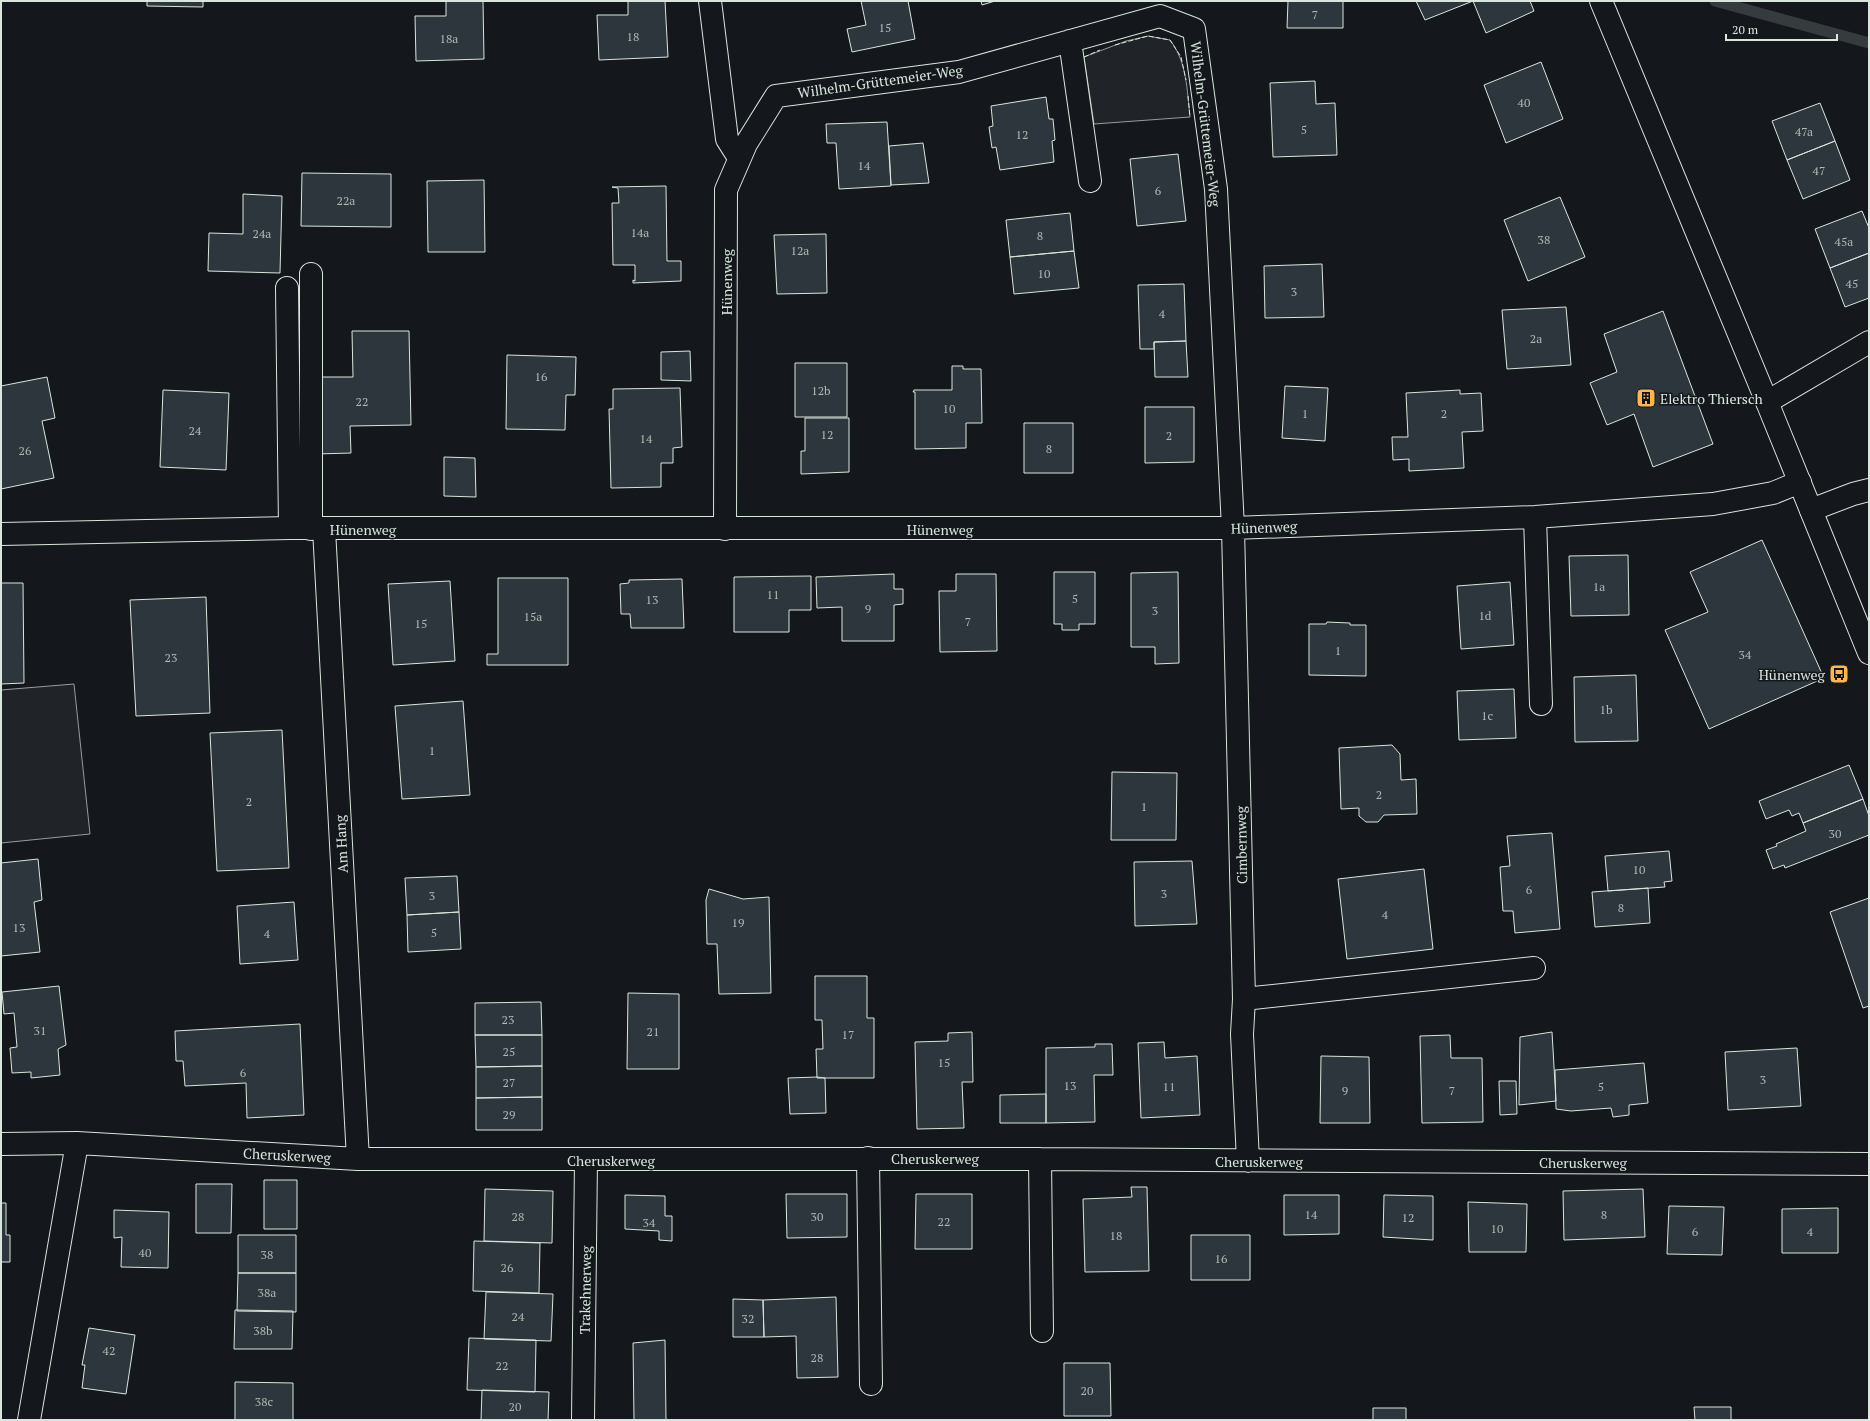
<svg xmlns="http://www.w3.org/2000/svg" width="1870" height="1421" font-family="'PT Serif',serif">
<style>
.green{fill:#202428;stroke:#939e99}
.lines{fill:none;stroke-linecap:round;stroke-linejoin:round}
.stream{stroke:#363b3e;stroke-width:11}
.building{fill:#2c363c;stroke:#d8e6dc}
.minor-casing{stroke:#d8e6dc;stroke-width:24}
.major-casing{stroke:#d8e6dc;stroke-width:24}
.minor{stroke:#14181c;stroke-width:22}
.major{stroke:#14181c;stroke-width:22}
.fence{stroke:#d8e6dc;stroke-width:1;stroke-dasharray:5 2;stroke-linecap:butt}
.labels{text-anchor:middle;dominant-baseline:central;stroke-width:3;stroke-linejoin:round;paint-order:stroke}
.number-label{font-size:12px;fill:#adbab4}
.street-label{font-size:14px;fill:#d8e6dc;stroke:#14181c}
.poi-label{font-size:14px;fill:#d8e6dc;stroke:#14181c;text-anchor:start}
</style>
<rect width="100%" height="100%" fill="#14181c"/>
<!-- green -->
<path class="green" d="M 1148,36 L 1170,40 C 1187,62 1187,90 1190,117 L 1094,124 L 1084,57 L 1126,41 Z
M 74,684 L 90,834 L 1,843 L 1,690 Z"/>
<g class="lines">
<!-- stream -->
<path class="stream" d="M 1715,1 L 1869,43"/>
</g>
<!-- building -->
<path class="building" d="M 147,1 L 203,1 L 203,7 L 147,6 Z
M 446,1 L 483,1 L 484,59 L 416,61 L 415,16 L 446,16 Z
M 628,1 L 665,1 L 668,57 L 599,60 L 597,15 L 628,15 Z
M 861,1 L 908,1 L 915,39 L 852,52 L 847,29 L 866,25 Z
M 981,1 L 995,1 L 982,5 Z
M 1288,1 L 1343,1 L 1343,28 L 1287,28 Z
M 1416,1 L 1473,1 L 1425,20 Z
M 1473,1 L 1530,1 L 1534,11 L 1486,33 Z
M 1541,62 L 1563,119 L 1506,143 L 1484,85 Z
M 1315,81 L 1316,104 L 1335,103 L 1337,155 L 1273,157 L 1270,83 Z
M 1046,97 L 1049,119 L 1053,119 L 1055,140 L 1052,141 L 1054,162 L 1000,170 L 996,147 L 992,148 L 989,127 L 993,126 L 991,106 Z
M 1820,103 L 1835,141 L 1787,160 L 1772,121 Z
M 887,122 L 891,186 L 839,189 L 836,143 L 827,143 L 826,124 Z
M 1835,141 L 1850,180 L 1803,199 L 1787,160 Z
M 923,143 L 929,183 L 891,185 L 889,146 Z
M 1178,154 L 1186,221 L 1137,226 L 1130,159 Z
M 302,173 L 391,174 L 391,227 L 301,226 Z
M 484,180 L 485,252 L 428,252 L 427,181 Z
M 666,186 L 667,261 L 681,261 L 681,281 L 633,283 L 633,280 L 635,281 L 635,265 L 613,265 L 612,203 L 619,203 L 618,188 L 612,187 Z
M 243,194 L 282,196 L 280,273 L 208,271 L 209,233 L 243,234 Z
M 1560,197 L 1585,257 L 1528,281 L 1504,220 Z
M 1862,211 L 1869,228 L 1869,253 L 1830,268 L 1815,229 Z
M 1070,213 L 1074,251 L 1010,257 L 1006,220 Z
M 826,234 L 827,293 L 777,294 L 774,235 Z
M 1074,251 L 1079,288 L 1014,294 L 1010,257 Z
M 1869,253 L 1869,298 L 1845,307 L 1830,268 Z
M 1322,264 L 1324,317 L 1265,318 L 1264,266 Z
M 1184,284 L 1186,341 L 1154,342 L 1154,349 L 1140,349 L 1138,285 Z
M 1566,307 L 1571,365 L 1507,369 L 1502,310 Z
M 1663,311 L 1713,444 L 1653,467 L 1634,414 L 1607,425 L 1590,383 L 1617,372 L 1604,334 Z
M 352,331 L 409,331 L 411,425 L 350,426 L 351,453 L 316,454 L 314,377 L 353,377 Z
M 1186,341 L 1188,377 L 1155,377 L 1154,342 Z
M 690,351 L 691,381 L 661,380 L 661,352 Z
M 507,355 L 576,357 L 575,395 L 566,395 L 565,430 L 506,429 Z
M 795,363 L 847,363 L 847,417 L 795,417 Z
M 952,366 L 963,366 L 963,369 L 981,369 L 982,423 L 966,423 L 966,448 L 915,449 L 915,392 L 913,392 L 914,390 L 952,390 Z
M 47,377 L 55,418 L 42,421 L 54,478 L 1,489 L 1,386 Z
M 1285,386 L 1328,388 L 1325,441 L 1282,438 Z
M 680,388 L 682,447 L 673,448 L 673,463 L 661,463 L 661,487 L 611,488 L 609,409 L 613,409 L 613,389 Z
M 163,390 L 229,393 L 226,470 L 160,467 Z
M 1460,390 L 1460,394 L 1481,393 L 1483,431 L 1462,432 L 1464,468 L 1409,471 L 1409,459 L 1393,460 L 1392,437 L 1408,437 L 1406,393 Z
M 1145,407 L 1194,407 L 1194,462 L 1145,463 Z
M 805,418 L 849,418 L 849,472 L 801,474 L 801,451 L 805,451 Z
M 1024,423 L 1073,423 L 1073,473 L 1024,473 Z
M 444,457 L 475,458 L 476,497 L 444,496 Z
M 1762,540 L 1824,678 L 1709,729 L 1665,630 L 1708,612 L 1690,572 Z
M 1628,555 L 1629,615 L 1571,616 L 1569,556 Z
M 1054,572 L 1095,572 L 1095,624 L 1079,624 L 1079,630 L 1062,630 L 1062,624 L 1054,624 Z
M 1178,572 L 1179,663 L 1155,664 L 1155,647 L 1131,647 L 1131,573 Z
M 894,574 L 894,589 L 903,589 L 903,604 L 894,605 L 894,641 L 842,641 L 842,607 L 817,608 L 816,577 Z
M 956,574 L 996,574 L 997,651 L 940,652 L 939,591 L 956,591 Z
M 811,576 L 811,610 L 789,610 L 789,632 L 734,632 L 734,577 Z
M 498,578 L 568,578 L 568,665 L 487,665 L 487,654 L 498,654 Z
M 682,579 L 684,628 L 631,628 L 630,614 L 621,614 L 620,584 L 629,583 L 629,580 Z
M 450,581 L 455,661 L 393,665 L 388,584 Z
M 1510,582 L 1514,645 L 1461,649 L 1457,586 Z
M 1,583 L 23,583 L 24,683 L 1,684 Z
M 206,597 L 210,713 L 136,716 L 130,600 Z
M 1327,622 L 1350,623 L 1350,625 L 1366,625 L 1366,676 L 1309,675 L 1309,624 L 1326,624 Z
M 1636,675 L 1638,741 L 1575,742 L 1574,677 Z
M 1514,689 L 1516,738 L 1459,740 L 1457,691 Z
M 463,701 L 470,795 L 402,799 L 395,706 Z
M 282,730 L 289,868 L 217,871 L 210,733 Z
M 1392,745 L 1400,754 L 1401,780 L 1416,779 L 1417,814 L 1384,815 L 1378,822 L 1366,822 L 1359,816 L 1359,808 L 1341,809 L 1339,748 Z
M 1849,765 L 1863,799 L 1803,823 L 1799,813 L 1792,816 L 1789,810 L 1766,819 L 1759,801 Z
M 1112,772 L 1177,773 L 1176,840 L 1111,840 Z
M 1863,799 L 1869,816 L 1869,835 L 1785,868 L 1784,865 L 1773,869 L 1766,850 L 1777,846 L 1776,844 L 1806,831 L 1803,823 Z
M 1552,833 L 1560,929 L 1515,933 L 1513,911 L 1503,911 L 1500,867 L 1510,866 L 1507,836 Z
M 1669,851 L 1672,881 L 1664,882 L 1665,887 L 1608,891 L 1605,856 Z
M 38,859 L 42,900 L 34,902 L 40,952 L 1,956 L 1,863 Z
M 1192,861 L 1197,924 L 1135,926 L 1134,862 Z
M 1424,869 L 1433,949 L 1347,959 L 1338,879 Z
M 457,876 L 459,912 L 407,915 L 405,878 Z
M 1648,888 L 1650,923 L 1595,927 L 1592,892 Z
M 709,889 L 743,899 L 769,897 L 771,993 L 719,994 L 717,944 L 707,944 L 706,900 Z
M 1869,898 L 1869,1006 L 1863,1008 L 1830,912 Z
M 294,902 L 298,960 L 240,964 L 237,906 Z
M 459,912 L 461,949 L 408,952 L 407,915 Z
M 815,976 L 867,976 L 867,1018 L 874,1018 L 874,1078 L 817,1078 L 816,1049 L 823,1049 L 822,1020 L 815,1020 Z
M 59,986 L 66,1045 L 58,1049 L 60,1075 L 31,1078 L 31,1072 L 12,1073 L 10,1048 L 17,1047 L 14,1013 L 4,1014 L 2,992 Z
M 628,993 L 679,994 L 679,1069 L 627,1069 Z
M 541,1002 L 542,1035 L 475,1035 L 475,1003 Z
M 300,1024 L 304,1115 L 247,1118 L 246,1083 L 185,1086 L 183,1061 L 176,1061 L 175,1031 Z
M 972,1032 L 973,1082 L 962,1082 L 964,1128 L 917,1129 L 915,1042 L 948,1041 L 948,1033 Z
M 1552,1032 L 1556,1101 L 1519,1105 L 1520,1037 Z
M 475,1035 L 542,1035 L 542,1066 L 476,1067 Z
M 1450,1035 L 1451,1058 L 1482,1058 L 1483,1122 L 1422,1123 L 1420,1036 Z
M 1164,1042 L 1165,1058 L 1197,1056 L 1200,1115 L 1141,1118 L 1138,1043 Z
M 1095,1044 L 1112,1044 L 1113,1075 L 1094,1075 L 1095,1122 L 1046,1123 L 1046,1048 L 1095,1047 Z
M 1797,1048 L 1801,1106 L 1728,1110 L 1725,1052 Z
M 1321,1056 L 1369,1057 L 1370,1123 L 1320,1123 Z
M 1644,1063 L 1648,1103 L 1629,1105 L 1629,1115 L 1613,1117 L 1611,1108 L 1571,1111 L 1556,1109 L 1555,1070 Z
M 542,1066 L 542,1097 L 476,1098 L 476,1067 Z
M 817,1077 L 825,1078 L 826,1113 L 790,1114 L 788,1078 Z
M 1499,1081 L 1516,1081 L 1517,1114 L 1500,1115 Z
M 1046,1094 L 1046,1123 L 1000,1123 L 1000,1095 Z
M 542,1097 L 542,1130 L 476,1130 L 476,1098 Z
M 264,1180 L 297,1180 L 297,1229 L 264,1229 Z
M 196,1184 L 232,1184 L 231,1233 L 196,1233 Z
M 1131,1187 L 1147,1187 L 1149,1271 L 1085,1272 L 1083,1199 L 1132,1197 Z
M 485,1189 L 553,1191 L 552,1243 L 484,1241 Z
M 1643,1189 L 1645,1237 L 1564,1240 L 1563,1191 Z
M 786,1194 L 847,1194 L 847,1237 L 787,1238 Z
M 916,1194 L 972,1194 L 972,1249 L 915,1249 Z
M 625,1195 L 665,1196 L 665,1216 L 672,1216 L 672,1241 L 659,1240 L 659,1231 L 625,1229 Z
M 1284,1195 L 1339,1195 L 1339,1234 L 1284,1235 Z
M 1384,1195 L 1433,1196 L 1433,1240 L 1383,1237 Z
M 1468,1202 L 1527,1204 L 1526,1252 L 1469,1252 Z
M 1,1203 L 6,1203 L 6,1235 L 10,1235 L 10,1262 L 1,1262 Z
M 1669,1206 L 1724,1207 L 1722,1255 L 1667,1254 Z
M 1838,1208 L 1838,1253 L 1782,1253 L 1782,1209 Z
M 114,1210 L 169,1212 L 168,1268 L 121,1267 L 122,1237 L 114,1238 Z
M 238,1235 L 296,1235 L 296,1273 L 238,1273 Z
M 1191,1235 L 1250,1235 L 1250,1280 L 1191,1280 Z
M 474,1241 L 540,1243 L 539,1293 L 473,1291 Z
M 238,1273 L 296,1273 L 296,1312 L 237,1311 Z
M 486,1292 L 553,1294 L 551,1341 L 484,1339 Z
M 836,1297 L 838,1377 L 797,1378 L 796,1336 L 764,1337 L 763,1300 Z
M 733,1299 L 763,1300 L 764,1337 L 733,1337 Z
M 235,1310 L 293,1311 L 292,1349 L 234,1349 Z
M 89,1328 L 135,1335 L 126,1394 L 82,1388 L 85,1365 L 82,1365 Z
M 469,1338 L 536,1340 L 535,1392 L 467,1390 Z
M 665,1340 L 666,1420 L 634,1420 L 633,1343 Z
M 1064,1363 L 1110,1363 L 1111,1416 L 1064,1416 Z
M 235,1382 L 293,1383 L 293,1420 L 235,1420 Z
M 482,1390 L 549,1392 L 548,1420 L 481,1420 Z
M 1694,1407 L 1731,1407 L 1731,1420 L 1695,1420 Z
M 1373,1408 L 1406,1408 L 1406,1420 L 1373,1420 Z"/>
<g class="lines">
<defs>
<path id="minor" d="M 710,1 L 727,139 L 739,158
M 1070,41 L 1090,181
M 311,274 L 311,529
M 287,288 L 290,528
M 1767,402 L 1869,342
M 1811,510 L 1853,494 L 1869,490
M 1535,517 L 1541,704
M 324,529 L 358,1159
M 725,529 L 726,190 L 746,144 L 776,96 L 959,72 L 1160,16 L 1194,29 L 1216,189 L 1233,528 L 1244,999 L 1242,1034 L 1248,1161
M 1,534 L 290,528 L 1233,528 L 1535,517 L 1713,504 L 1773,493 L 1800,482
M 1244,999 L 1534,968
M 1,1144 L 77,1143 L 358,1159 L 1040,1159 L 1869,1164
M 868,1158 L 871,1384
M 1040,1159 L 1042,1331
M 29,1420 L 77,1143
M 583,1420 L 586,1160"/>
<path id="major" d="M 1601,1 L 1767,402 L 1869,653"/>
</defs>
<!-- minor casing -->
<use href="#minor" class="minor-casing"/>
<!-- major casing -->
<use href="#major" class="major-casing"/>
<!-- minor -->
<use href="#minor" class="minor"/>
<!-- major -->
<use href="#major" class="major"/>
<!-- fence -->
<path class="fence" d="M 1115,45 L 1148,36 L 1170,40 L 1181,57 L 1186,80
M 1084,57 L 1100,50
M 1188,96 L 1190,117"/>
</g>
<!-- icons -->
<defs>
<symbol id="building-square" viewBox="-11 -11 22 22"><rect x="-9" y="-9" width="18" height="18" rx="4" fill="#ffb74d" stroke="#14181c"/><path d="M-4-6H4V6H1V3H-1V6H-4ZM-2.5-4.3h1.7v1.8h-1.7ZM.8-4.3h1.7v1.8H.8ZM-2.5-1h1.7V.8h-1.7ZM.8-1h1.7V.8H.8Z" fill="#111"/></symbol>
<symbol id="bus-square" viewBox="-11 -11 22 22"><rect x="-9" y="-9" width="18" height="18" rx="4" fill="#ffb74d" stroke="#14181c"/><path d="M-5-6H5V4H4V6H2V4H-2V6H-4V4H-5ZM-3.5-4V0h7V-4ZM-3.5 1.2v1.5H-2V1.2ZM2 1.2v1.5H3.5V1.2Z" fill="#111"/></symbol>
</defs>
<g fill-rule="evenodd">
<use href="#building-square" x="1635" y="387" width="22" height="22"/>
<use href="#bus-square" x="1828" y="663" width="22" height="22"/>
</g>
<g class="labels">
<!-- number labels -->
<g class="number-label">
<text x="1315" y="14">7</text>
<text x="885" y="27">15</text>
<text x="633" y="36">18</text>
<text x="449" y="38">18a</text>
<text x="1524" y="102">40</text>
<text x="1304" y="129">5</text>
<text x="1804" y="131">47a</text>
<text x="1022" y="134">12</text>
<text x="864" y="165">14</text>
<text x="1819" y="170">47</text>
<text x="1158" y="190">6</text>
<text x="346" y="200">22a</text>
<text x="640" y="232">14a</text>
<text x="262" y="233">24a</text>
<text x="1040" y="235">8</text>
<text x="1544" y="239">38</text>
<text x="1844" y="241">45a</text>
<text x="800" y="250">12a</text>
<text x="1044" y="273">10</text>
<text x="1852" y="283">45</text>
<text x="1294" y="291">3</text>
<text x="1162" y="313">4</text>
<text x="1536" y="338">2a</text>
<text x="541" y="376">16</text>
<text x="821" y="390">12b</text>
<text x="362" y="401">22</text>
<text x="949" y="408">10</text>
<text x="1305" y="413">1</text>
<text x="1444" y="413">2</text>
<text x="195" y="430">24</text>
<text x="827" y="434">12</text>
<text x="1169" y="435">2</text>
<text x="646" y="438">14</text>
<text x="1049" y="448">8</text>
<text x="25" y="450">26</text>
<text x="1599" y="586">1a</text>
<text x="773" y="594">11</text>
<text x="1075" y="598">5</text>
<text x="652" y="599">13</text>
<text x="868" y="608">9</text>
<text x="1155" y="610">3</text>
<text x="1485" y="615">1d</text>
<text x="533" y="616">15a</text>
<text x="968" y="621">7</text>
<text x="421" y="623">15</text>
<text x="1338" y="650">1</text>
<text x="1745" y="654">34</text>
<text x="171" y="657">23</text>
<text x="1606" y="709">1b</text>
<text x="1487" y="715">1c</text>
<text x="432" y="750">1</text>
<text x="1379" y="794">2</text>
<text x="249" y="801">2</text>
<text x="1144" y="806">1</text>
<text x="1835" y="833">30</text>
<text x="1639" y="869">10</text>
<text x="1529" y="889">6</text>
<text x="1164" y="893">3</text>
<text x="432" y="895">3</text>
<text x="1621" y="907">8</text>
<text x="1385" y="914">4</text>
<text x="738" y="922">19</text>
<text x="19" y="927">13</text>
<text x="434" y="932">5</text>
<text x="267" y="933">4</text>
<text x="508" y="1019">23</text>
<text x="40" y="1030">31</text>
<text x="653" y="1031">21</text>
<text x="848" y="1034">17</text>
<text x="509" y="1051">25</text>
<text x="944" y="1062">15</text>
<text x="243" y="1072">6</text>
<text x="1763" y="1079">3</text>
<text x="509" y="1082">27</text>
<text x="1070" y="1085">13</text>
<text x="1169" y="1086">11</text>
<text x="1601" y="1086">5</text>
<text x="1345" y="1090">9</text>
<text x="1452" y="1090">7</text>
<text x="509" y="1114">29</text>
<text x="1311" y="1214">14</text>
<text x="1604" y="1214">8</text>
<text x="518" y="1216">28</text>
<text x="817" y="1216">30</text>
<text x="1408" y="1217">12</text>
<text x="944" y="1221">22</text>
<text x="649" y="1222">34</text>
<text x="1497" y="1228">10</text>
<text x="1695" y="1231">6</text>
<text x="1810" y="1231">4</text>
<text x="1116" y="1235">18</text>
<text x="145" y="1252">40</text>
<text x="267" y="1254">38</text>
<text x="1221" y="1258">16</text>
<text x="507" y="1267">26</text>
<text x="267" y="1292">38a</text>
<text x="518" y="1316">24</text>
<text x="748" y="1318">32</text>
<text x="263" y="1330">38b</text>
<text x="109" y="1350">42</text>
<text x="817" y="1357">28</text>
<text x="502" y="1365">22</text>
<text x="1087" y="1390">20</text>
<text x="264" y="1401">38c</text>
<text x="515" y="1406">20</text>
</g>
<!-- street labels -->
<g class="street-label">
<text transform="translate(880 81) rotate(-8)">Wilhelm-Grüttemeier-Weg</text>
<text transform="translate(1206 124) rotate(83)">Wilhelm-Grüttemeier-Weg</text>
<text transform="translate(726 282) rotate(-90)">Hünenweg</text>
<text transform="translate(1264 527) rotate(-2)">Hünenweg</text>
<text x="363" y="529">Hünenweg</text>
<text x="940" y="529">Hünenweg</text>
<text transform="translate(341 844) rotate(-93)">Am Hang</text>
<text transform="translate(1241 845) rotate(-91)">Cimbernweg</text>
<text transform="translate(287 1155) rotate(3)">Cheruskerweg</text>
<text x="935" y="1158">Cheruskerweg</text>
<text x="611" y="1160">Cheruskerweg</text>
<text x="1259" y="1161">Cheruskerweg</text>
<text x="1583" y="1162">Cheruskerweg</text>
<text transform="translate(585 1290) rotate(-89)">Trakehnerweg</text>
</g>
<!-- poi labels -->
<g class="poi-label">
<text x="1660" y="398">Elektro Thiersch</text>
<text x="1825" y="674" text-anchor="end">Hünenweg</text>
</g>
</g>
<!-- border -->
<rect width="1870" height="1421" fill="none" stroke="#d8e6dc" stroke-width="4"/>
<!-- scale -->
<path d="M1726 34v6h111v-6" fill="none" stroke="#d8e6dc" stroke-width="2"/>
<text x="1732" y="34" font-size="12" fill="#d8e6dc" stroke="#14181c" stroke-width="3" paint-order="stroke">20 m</text>
</svg>
